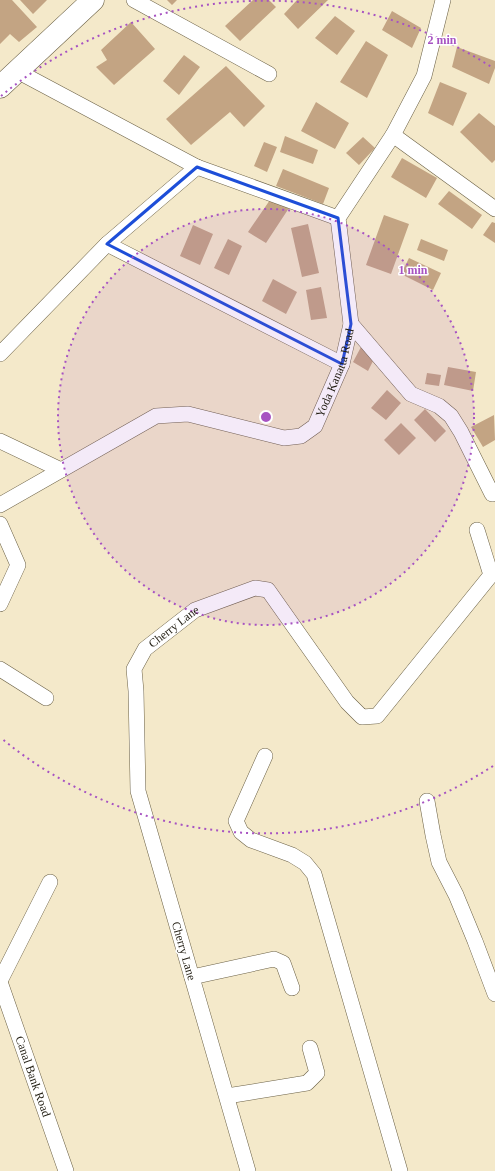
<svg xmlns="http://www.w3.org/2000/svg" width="495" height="1171" font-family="Georgia,serif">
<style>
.building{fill:#c3a483}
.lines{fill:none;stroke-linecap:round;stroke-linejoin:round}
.street-casing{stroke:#6b6146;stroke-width:16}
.secondary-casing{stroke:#6b6146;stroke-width:23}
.street{stroke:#fff;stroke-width:15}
.secondary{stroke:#fff;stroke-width:22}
.marked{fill:none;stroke:#1d4ed8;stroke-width:3;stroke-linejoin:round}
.ring{fill:none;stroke:#a753c2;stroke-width:2;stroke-dasharray:2 4}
.labels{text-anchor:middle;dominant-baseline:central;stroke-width:3;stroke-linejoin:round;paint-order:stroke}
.street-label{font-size:12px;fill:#201c11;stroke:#fff}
.centre{fill:#a753c2;stroke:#fff;stroke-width:2}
.ring-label{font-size:12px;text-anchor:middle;font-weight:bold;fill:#a753c2;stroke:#fff;stroke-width:3;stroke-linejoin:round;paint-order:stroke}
</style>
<rect width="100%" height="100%" fill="#f4e9ca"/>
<!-- building -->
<path class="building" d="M 0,0 L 12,0 L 37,27 L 19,42 L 10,34 L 0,44 Z
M 20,0 L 47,0 L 33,14 Z
M 167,0 L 177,0 L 172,5 Z
M 253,0 L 269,0 L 276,7 L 240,41 L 225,26 Z
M 297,0 L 328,0 L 298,29 L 284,14 Z
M 392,11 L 421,28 L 412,48 L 382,30 Z
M 335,16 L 355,31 L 337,55 L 315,38 Z
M 131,22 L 155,49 L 114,85 L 96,67 L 107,60 L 101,50 Z
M 366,41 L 388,55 L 367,98 L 340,82 Z
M 457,47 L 495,61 L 495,68 L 489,84 L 452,67 Z
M 184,55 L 200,67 L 179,95 L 163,81 Z
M 226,66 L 265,106 L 244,127 L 230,112 L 191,145 L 166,119 Z
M 440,82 L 467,93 L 453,126 L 428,113 Z
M 316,102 L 349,123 L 335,149 L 301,131 Z
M 479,113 L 495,126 L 495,160 L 492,163 L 460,132 Z
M 285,136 L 318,150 L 313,164 L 280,152 Z
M 363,137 L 375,148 L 359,165 L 346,153 Z
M 264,142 L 277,147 L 267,172 L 254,166 Z
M 402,158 L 437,178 L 426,198 L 391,177 Z
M 283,169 L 329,188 L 323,204 L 276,186 Z
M 449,191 L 482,215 L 472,229 L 438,204 Z
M 272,197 L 289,208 L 266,243 L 248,232 Z
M 384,215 L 409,224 L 391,274 L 366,265 Z
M 492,222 L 495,223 L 495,243 L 483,235 Z
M 308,224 L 319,273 L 302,277 L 291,228 Z
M 193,225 L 213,234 L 200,265 L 180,256 Z
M 228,239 L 242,246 L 229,275 L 214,268 Z
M 421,239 L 448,250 L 444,261 L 417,250 Z
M 409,258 L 441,273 L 433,290 L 401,274 Z
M 273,279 L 297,292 L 286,314 L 262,301 Z
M 321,287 L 327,318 L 311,320 L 306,290 Z
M 361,347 L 376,355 L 368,371 L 353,362 Z
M 448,367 L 476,372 L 473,391 L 444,385 Z
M 427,373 L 441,375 L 439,386 L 425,384 Z
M 387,390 L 401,403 L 386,420 L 371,408 Z
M 425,409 L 446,431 L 435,442 L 414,420 Z
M 494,415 L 495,440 L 483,447 L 471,427 Z
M 401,423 L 416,438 L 399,455 L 384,440 Z"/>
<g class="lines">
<defs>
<g id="street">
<path d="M 134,0 L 269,74"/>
<path d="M 17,71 L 197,167 L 338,218"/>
<path d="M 393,135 L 495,209"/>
<path d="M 107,244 L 342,364"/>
<path d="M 351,324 L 411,394 L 439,406 L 451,416 L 461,432 L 492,494"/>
<path d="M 0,354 L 107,244 L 197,167"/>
<path d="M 0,441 L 61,470"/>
<path id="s1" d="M 0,505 L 156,416 L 188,414 L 284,438 L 301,436 L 315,426 L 342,364 L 351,324 L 338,218 L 393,135 L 424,76 L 443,0"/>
<path d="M 0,524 L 18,565 L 0,604"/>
<path d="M 0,669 L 46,698"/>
<path d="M 265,756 L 236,821 L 241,832 L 251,840 L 292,855 L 305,863 L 314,874 L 400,1171"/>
<path d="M 427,801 L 433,835 L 439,862 L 456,895 L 475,941 L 495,994"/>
<path d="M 192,977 L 274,959 L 283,963 L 292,988"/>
<path d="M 0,981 L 50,882"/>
<path id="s2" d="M 0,982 L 66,1171"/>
<path d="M 227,1096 L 307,1083 L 317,1073 L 310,1048"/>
<path id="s3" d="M 248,1171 L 138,791 L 136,691 L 134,669 L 145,649 L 195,610 L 255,588 L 268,590 L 347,702 L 362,717 L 377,716 L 491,575 L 477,530"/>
</g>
<path id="secondary" d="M 0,87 L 93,0"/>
</defs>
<!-- street casing -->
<use href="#street" class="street-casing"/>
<!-- secondary casing -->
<use href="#secondary" class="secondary-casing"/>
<!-- street -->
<use href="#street" class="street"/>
<!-- secondary -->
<use href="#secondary" class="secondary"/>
</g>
<!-- marked area -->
<path class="marked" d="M 197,167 L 338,218 L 351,324 L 342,364 L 107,244 Z"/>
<!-- distance rings -->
<circle cx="266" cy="417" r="208" fill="#a753c2" fill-opacity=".12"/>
<g class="ring">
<circle cx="266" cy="417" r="208"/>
<path d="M493 766A416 416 0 0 1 1 738M1 96A416 416 0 0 1 493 68"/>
</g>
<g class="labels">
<!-- street labels -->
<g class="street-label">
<text stroke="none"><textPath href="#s1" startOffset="402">Yoda Kanatta Road</textPath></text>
<text stroke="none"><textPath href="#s3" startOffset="577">Cherry Lane</textPath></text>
<text transform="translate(184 951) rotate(74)">Cherry Lane</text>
<text stroke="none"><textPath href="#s2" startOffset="100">Canal Bank Road</textPath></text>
</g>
</g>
<circle cx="266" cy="417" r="6" class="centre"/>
<g class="ring-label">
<text x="442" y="44">2 min</text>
<text x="413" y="274">1 min</text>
</g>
</svg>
